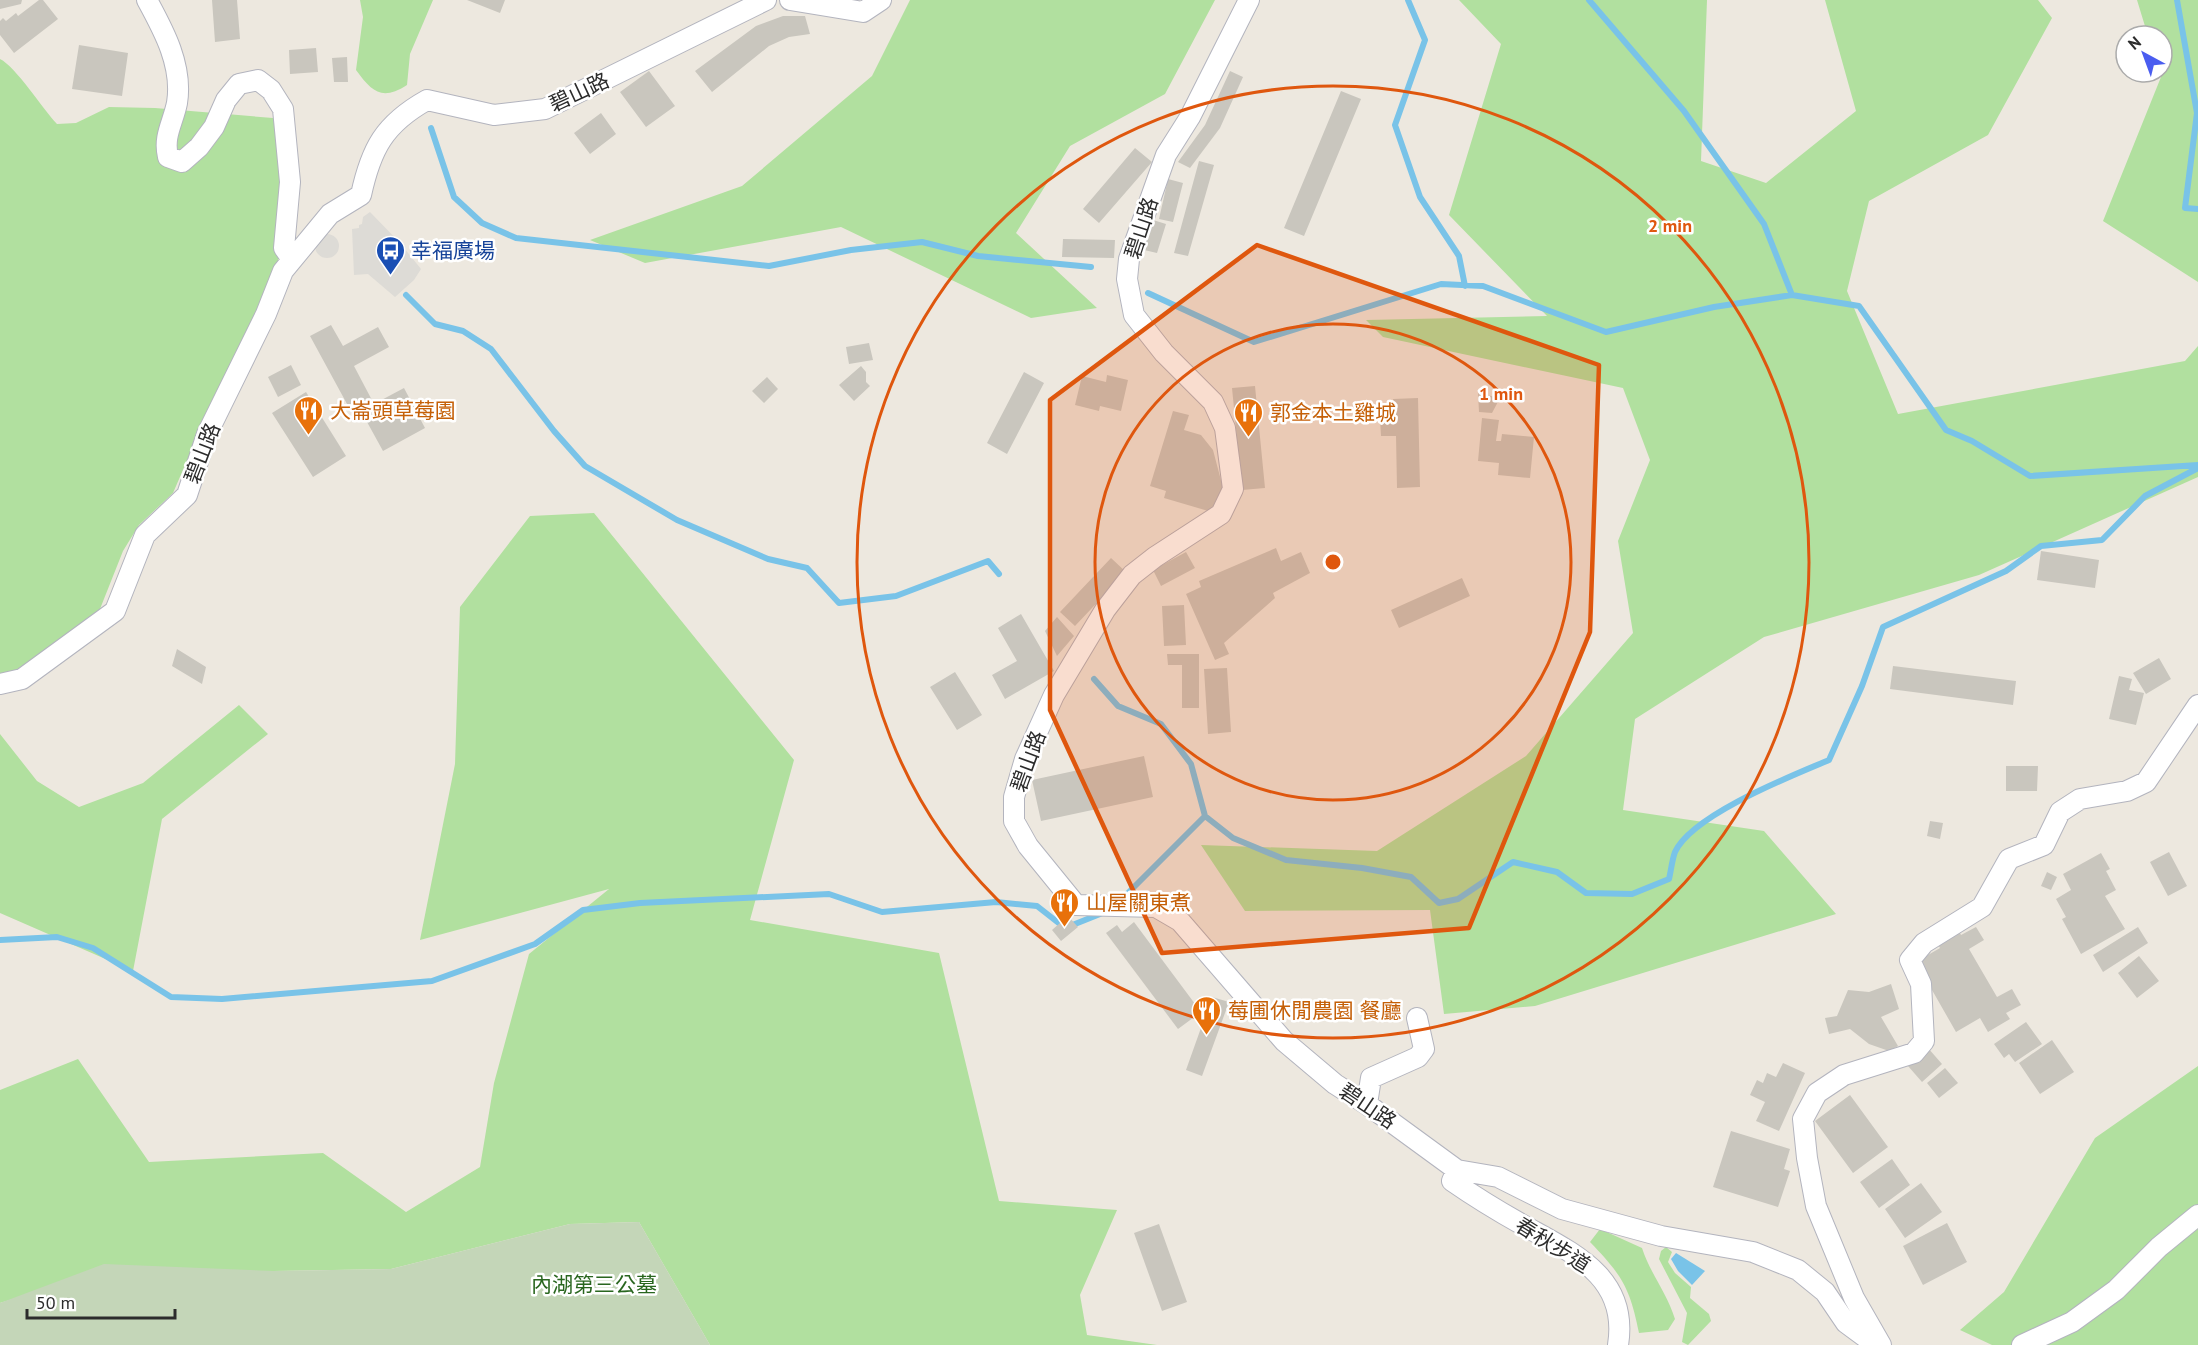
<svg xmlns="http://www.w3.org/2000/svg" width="2198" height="1345" font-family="'PT Sans','Noto Sans TC',sans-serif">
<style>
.green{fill:#b1e09f}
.cemetery{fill:#c4d6b8}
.plaza{fill:#dddbd6}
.water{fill:#79c3e8}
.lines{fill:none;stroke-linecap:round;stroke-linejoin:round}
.stream{stroke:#79c3e8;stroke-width:6}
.building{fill:#c9c6be}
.minor-casing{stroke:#b3b4be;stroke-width:22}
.minor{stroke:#fff;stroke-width:20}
.marked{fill:#df570e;fill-opacity:0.2;stroke:#df570e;stroke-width:4.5;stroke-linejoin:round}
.ring{fill:none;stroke:#df570e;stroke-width:3}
.labels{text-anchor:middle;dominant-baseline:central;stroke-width:5;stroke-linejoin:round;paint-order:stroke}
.street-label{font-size:21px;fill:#2c2c2c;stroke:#fff}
.transit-label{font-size:21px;fill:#164399;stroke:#fff;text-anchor:start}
.food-label{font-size:21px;fill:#c56008;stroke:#fff;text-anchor:start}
.park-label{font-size:21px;fill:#29661f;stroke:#fff}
.centre{fill:#df570e;stroke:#fff;stroke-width:3}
.ring-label{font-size:18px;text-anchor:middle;font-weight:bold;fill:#df570e;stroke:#fff;stroke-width:5;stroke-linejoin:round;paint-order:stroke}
</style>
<rect width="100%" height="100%" fill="#ede8df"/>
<!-- green -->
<path class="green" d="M 360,0 L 433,0 L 410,54 L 407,85 C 382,101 372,92 356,70 L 363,17 Z
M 910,0 L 1215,0 L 1165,94 L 1070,146 L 1016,233 L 1097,308 L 1031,318 L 841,227 L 645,263 L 590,240 L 742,186 L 872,76 Z
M 1459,0 L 1707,0 L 1701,161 L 1766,183 L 1856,111 L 1825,0 L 2038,0 L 2052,18 L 1988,135 L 1869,201 L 1847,291 L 1898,414 L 2185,361 L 2198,346 L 2198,477 L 1979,575 L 1764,637 L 1635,719 L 1623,810 L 1764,831 L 1836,914 L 1535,1006 L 1444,1014 L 1430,910 L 1245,911 L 1201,845 L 1377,851 L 1526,756 L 1633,633 L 1618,541 L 1650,460 L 1623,388 L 1383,337 L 1366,320 L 1547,316 L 1449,215 L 1501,44 Z
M 2137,0 L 2198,0 L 2198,282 L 2103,221 L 2161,77 L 2162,36 L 2148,36 Z
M 0,59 C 16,67 42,108 57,124 L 76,123 L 109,107 L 155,108 L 273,118 L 285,140 L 279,257 L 263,310 L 215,396 L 173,493 L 139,525 L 123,551 L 98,614 L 41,654 L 8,675 L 0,677 Z
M 594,513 L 794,760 L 750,920 L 939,953 L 999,1201 L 1117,1210 L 1080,1295 L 1087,1335 L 1157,1345 L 710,1345 L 639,1222 L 570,1224 L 391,1269 L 274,1271 L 16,1298 L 0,1303 L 0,1090 L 78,1059 L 149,1162 L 323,1153 L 406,1212 L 480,1167 L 494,1083 L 529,954 L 609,889 L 420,940 L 455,764 L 460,607 L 530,516 Z
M 239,705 L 268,734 L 162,819 L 133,971 L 0,913 L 0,734 L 37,781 L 79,807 L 143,783 Z
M 2198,1066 L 2198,1345 L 1992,1345 L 1960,1330 L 2004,1292 L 2095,1138 Z
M 1600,1229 L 1642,1248 C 1650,1273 1667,1293 1675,1319 L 1668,1330 L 1639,1333 C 1630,1288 1622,1275 1590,1242 Z
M 1666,1247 L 1672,1252 L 1668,1262 L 1675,1273 L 1691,1287 L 1690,1298 L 1709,1314 L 1711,1321 L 1688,1345 L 1682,1342 L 1687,1313 L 1659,1259 L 1661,1251 Z"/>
<!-- cemetery -->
<path class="cemetery" d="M 639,1222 L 710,1345 L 0,1345 L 0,1303 L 104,1264 L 274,1271 L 391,1269 L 570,1224 Z"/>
<!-- plaza -->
<path class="plaza" d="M 370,212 L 400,243 L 421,269 L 414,280 L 395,297 L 368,274 L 354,275 L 352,229 L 359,228 L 359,225 L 362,224 L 363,217 Z
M315 246a12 12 0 1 1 24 0a12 12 0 1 1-24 0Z"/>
<!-- water -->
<path class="water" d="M 1676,1253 L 1705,1271 L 1692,1285 L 1678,1271 L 1671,1259 Z"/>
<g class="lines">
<!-- stream -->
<path class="stream" d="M 1408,0 L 1425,40 L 1395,125 L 1420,197 L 1459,256 L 1465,286
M 1589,0 L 1684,111 L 1764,224 L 1792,295
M 2177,0 L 2197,113 L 2185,208 L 2198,209
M 431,128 L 454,197 L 482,223 L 516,238 L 769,266 L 851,250 L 922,242 L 978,256 L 1091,267
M 1148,293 L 1254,342 L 1441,284 L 1483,286 L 1606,332 L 1714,307 L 1792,295 L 1859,306 L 1946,430 L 1972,441 L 2030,476 L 2198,465
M 406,295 L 435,324 L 463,331 L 491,349 L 554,431 L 585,466 L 677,520 L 768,559 L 807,568 L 839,603 L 896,596 L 988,561 L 999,574
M 1094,679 L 1118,706 L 1161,724 L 1191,764 L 1205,816 L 1233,838 L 1286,860 L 1362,868 L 1411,877 L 1439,903 L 1458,899 L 1513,862 L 1557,872 L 1586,893 L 1632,894 L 1669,879 C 1671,871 1672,860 1675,852 C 1692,815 1791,776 1829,760 L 1862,686 L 1883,627 L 2006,571 L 2041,546 L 2102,540 L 2145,496 L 2198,468
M 1120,901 L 1205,816
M 0,940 L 57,937 L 93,948 L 171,997 L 222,999 L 432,981 L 535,944 L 583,910 L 640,903 L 829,894 L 882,912 L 996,902 L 1037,906 L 1065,928 L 1105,912"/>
</g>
<!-- building -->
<path class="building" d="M 0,0 L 22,0 L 21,4 L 0,9 Z
M 39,0 L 43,0 L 58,19 L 14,53 L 0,35 L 0,21 L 3,18 L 6,21 L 16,13 L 18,16 Z
M 212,0 L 237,0 L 240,39 L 215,42 Z
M 467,0 L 505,0 L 500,13 Z
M 783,16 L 805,16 L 810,34 L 789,37 L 769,46 L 712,92 L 695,71 L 756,26 Z
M 79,45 L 128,53 L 122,96 L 72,89 Z
M 316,48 L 318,72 L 290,74 L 289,50 Z
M 347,57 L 348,82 L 334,82 L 332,58 Z
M 649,71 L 675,106 L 646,127 L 620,92 Z
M 1230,71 L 1243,77 L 1220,128 L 1190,168 L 1178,162 L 1205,125 Z
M 1341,91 L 1361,99 L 1304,236 L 1284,228 Z
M 601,113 L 616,134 L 590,154 L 574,133 Z
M 1135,148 L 1152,162 L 1099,223 L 1083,209 Z
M 1199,161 L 1214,165 L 1188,256 L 1174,253 Z
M 1168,179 L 1183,183 L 1173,222 L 1159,219 Z
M 1153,220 L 1166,224 L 1157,253 L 1144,250 Z
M 1063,239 L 1115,240 L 1114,258 L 1062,257 Z
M 331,325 L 343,346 L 378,327 L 389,347 L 354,366 L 374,404 L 404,388 L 425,428 L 383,451 L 361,411 L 353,415 L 310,336 Z
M 869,343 L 873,360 L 849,364 L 846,347 Z
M 291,365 L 301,385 L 278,397 L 268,377 Z
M 861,366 L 866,372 L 866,382 L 870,386 L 854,401 L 839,385 Z
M 1024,372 L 1044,383 L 1007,454 L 987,443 Z
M 1107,375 L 1128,380 L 1121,411 L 1100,406 L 1099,411 L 1075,405 L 1082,376 L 1106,382 Z
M 767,377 L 778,389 L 764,403 L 752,391 Z
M 1255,386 L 1265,488 L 1242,490 L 1232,388 Z
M 306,392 L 346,456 L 313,477 L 272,413 Z
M 1478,393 L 1500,398 L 1492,413 L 1479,412 Z
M 1418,398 L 1420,487 L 1397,488 L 1396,436 L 1381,436 L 1380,419 L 1394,419 L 1393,399 Z
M 1173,411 L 1189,415 L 1184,430 L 1201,435 L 1213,450 L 1223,488 L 1215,513 L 1164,498 L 1166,491 L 1150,486 Z
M 1482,418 L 1499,420 L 1496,441 L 1501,441 L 1502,434 L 1534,437 L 1530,478 L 1498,475 L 1499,463 L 1478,461 Z
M 1276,548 L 1281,561 L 1301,552 L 1310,573 L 1273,593 L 1275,598 L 1224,643 L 1229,654 L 1215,660 L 1186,594 L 1201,587 L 1199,581 Z
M 2041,551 L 2099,560 L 2095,588 L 2037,580 Z
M 1186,552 L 1195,568 L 1161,586 L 1153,570 Z
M 1111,558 L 1126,572 L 1075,626 L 1060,612 Z
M 1462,578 L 1470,596 L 1399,628 L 1391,610 Z
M 1184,605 L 1186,645 L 1164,646 L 1162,606 Z
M 1021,614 L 1054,671 L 1005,699 L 992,675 L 1017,661 L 998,628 Z
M 1057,617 L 1074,636 L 1057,656 L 1045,631 Z
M 177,649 L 206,667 L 202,684 L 172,666 Z
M 1167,654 L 1199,654 L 1199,708 L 1182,708 L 1182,665 L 1168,665 Z
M 2159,658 L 2171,679 L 2146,694 L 2133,673 Z
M 1893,666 L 2016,681 L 2013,705 L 1890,689 Z
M 1227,668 L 1231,732 L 1208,734 L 1204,669 Z
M 955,672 L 982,715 L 957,730 L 930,687 Z
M 2119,676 L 2132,679 L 2129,690 L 2144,693 L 2136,725 L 2109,719 Z
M 1144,756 L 1153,797 L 1041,821 L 1032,780 Z
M 2006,766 L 2038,766 L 2037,791 L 2006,791 Z
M 1930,821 L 1943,823 L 1940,839 L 1927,836 Z
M 2169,852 L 2187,886 L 2168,896 L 2150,862 Z
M 2101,853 L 2110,869 L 2106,871 L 2116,890 L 2105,896 L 2125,929 L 2081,954 L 2062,919 L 2066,917 L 2056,899 L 2071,890 L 2063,874 Z
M 2047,872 L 2057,877 L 2051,890 L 2041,886 Z
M 1068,916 L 1078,927 L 1061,941 L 1052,930 Z
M 1134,922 L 1201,1012 L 1178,1029 L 1106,933 L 1117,925 L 1122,932 Z
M 1976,927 L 1984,940 L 1969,949 L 1997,997 L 2012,989 L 2021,1005 L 2006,1013 L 2010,1019 L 1988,1032 L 1980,1018 L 1956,1032 L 1916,962 L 1940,948 L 1937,943 L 1959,931 L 1961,935 Z
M 2138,927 L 2148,943 L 2103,972 L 2093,955 Z
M 2139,956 L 2159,981 L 2137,998 L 2118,973 Z
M 1891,984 L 1899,1009 L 1881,1017 L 1898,1046 L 1889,1051 L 1869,1044 L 1850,1029 L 1829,1034 L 1825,1018 L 1837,1016 L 1848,990 L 1869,992 Z
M 1212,997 L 1229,1002 L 1202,1076 L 1186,1070 Z
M 2026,1022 L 2042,1044 L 2015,1062 L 2009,1054 L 2004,1058 L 1994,1044 Z
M 2052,1040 L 2074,1072 L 2040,1094 L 2019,1063 Z
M 1928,1048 L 1942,1064 L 1922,1082 L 1908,1066 Z
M 1783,1063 L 1805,1073 L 1779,1131 L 1756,1121 L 1765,1102 L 1750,1095 L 1757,1080 L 1763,1083 L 1767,1073 L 1776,1077 Z
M 1945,1068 L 1958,1083 L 1939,1098 L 1927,1083 Z
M 1850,1095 L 1888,1147 L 1853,1173 L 1815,1121 Z
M 1731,1131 L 1790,1149 L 1784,1169 L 1790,1171 L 1778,1207 L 1713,1187 Z
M 1892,1159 L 1910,1185 L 1879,1208 L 1860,1182 Z
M 1921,1183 L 1942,1212 L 1905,1238 L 1885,1209 Z
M 1947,1223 L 1967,1262 L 1923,1285 L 1903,1246 Z
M 1159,1224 L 1187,1302 L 1162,1311 L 1134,1233 Z"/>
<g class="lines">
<defs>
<path id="minor" d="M 147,0 C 164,31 183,66 177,103 C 173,123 163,136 168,157 L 182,162 L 199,147 L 214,127 L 226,100 L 239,84 L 258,80 L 271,90 L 283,109 L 290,182 L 284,248 L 291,258
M 790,0 L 863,12 L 881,0
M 1249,0 L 1190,117 L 1166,155 L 1129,259 L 1127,279 L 1134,315 L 1164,353 L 1213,402 L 1225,428 L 1233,489 L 1221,514 L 1155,557 L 1132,575 L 1105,610 L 1054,695 L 1025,759 L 1014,797 L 1014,821 L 1028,846 L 1076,905 L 1156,907 L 1180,921 L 1284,1041 L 1335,1084 L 1368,1105 L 1457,1170 L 1498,1177 L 1562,1209 L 1661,1236 L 1753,1252 L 1798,1270 L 1825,1292 L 1846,1323 L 1876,1345
M 0,684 L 22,679 L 115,611 L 145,535 L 187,495 L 207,434 L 266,314 L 283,271 L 330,214 L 361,195 C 371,149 384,124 427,100 L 494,115 L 545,109 L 766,0
M 1367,1104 L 1371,1078 L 1418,1057 L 1424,1049 L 1417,1018
M 1457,1170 L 1452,1181 C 1475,1197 1498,1211 1523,1225 C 1573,1253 1629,1277 1618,1345
M 1881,1345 L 1854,1298 L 1816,1206 L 1807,1158 L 1803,1119 L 1817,1093 L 1844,1075 L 1914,1053 L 1924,1041 L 1921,984 L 1910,960 L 1924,943 L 1982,907 L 2009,859 L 2044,845 L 2060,812 L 2080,799 L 2127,791 L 2146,782 L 2198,705
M 2022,1345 L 2072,1322 L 2116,1290 L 2159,1247 L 2198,1215"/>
</defs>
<!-- minor casing -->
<use href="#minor" class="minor-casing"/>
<!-- minor -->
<use href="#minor" class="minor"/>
</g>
<!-- marked area -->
<path class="marked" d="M 1257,245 L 1599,365 L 1590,632 L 1469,928 L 1162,953 L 1050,710 L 1050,400 Z"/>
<!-- distance rings -->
<g class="ring">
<circle cx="1333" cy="562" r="238"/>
<circle cx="1333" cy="562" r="476"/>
</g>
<!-- icons -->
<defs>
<symbol id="bus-pin" viewBox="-11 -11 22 30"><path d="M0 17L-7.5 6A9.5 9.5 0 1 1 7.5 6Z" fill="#1a4fb4" stroke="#fff"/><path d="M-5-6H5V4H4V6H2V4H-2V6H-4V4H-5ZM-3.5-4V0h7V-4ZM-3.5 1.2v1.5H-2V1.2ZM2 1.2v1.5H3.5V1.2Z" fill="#fff"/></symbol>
<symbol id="restaurant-pin" viewBox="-11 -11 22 30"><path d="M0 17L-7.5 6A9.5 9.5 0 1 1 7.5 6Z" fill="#e8710a" stroke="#fff"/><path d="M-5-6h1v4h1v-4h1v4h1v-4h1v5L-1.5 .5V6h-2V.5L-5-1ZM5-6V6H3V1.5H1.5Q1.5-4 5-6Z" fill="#fff"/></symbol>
</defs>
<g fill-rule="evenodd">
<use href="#bus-pin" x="374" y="234" width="33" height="45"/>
<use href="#restaurant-pin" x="292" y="394" width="33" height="45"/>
<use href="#restaurant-pin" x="1232" y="396" width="33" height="45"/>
<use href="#restaurant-pin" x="1048" y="886" width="33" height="45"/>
<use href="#restaurant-pin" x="1190" y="994" width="33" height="45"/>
</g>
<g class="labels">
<!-- street labels -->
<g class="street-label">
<text transform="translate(579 92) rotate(-25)">碧山路</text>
<text transform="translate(1141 228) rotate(-72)">碧山路</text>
<text transform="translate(202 453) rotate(-69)">碧山路</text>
<text transform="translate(1028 761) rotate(-70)">碧山路</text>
<text transform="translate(1368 1106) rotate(34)">碧山路</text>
<text transform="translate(1553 1245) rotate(32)">春秋步道</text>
</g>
<!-- transit labels -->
<g class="transit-label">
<text x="411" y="250">幸福廣場</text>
</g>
<!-- food labels -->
<g class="food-label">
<text x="330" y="410">大崙頭草莓園</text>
<text x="1270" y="412">郭金本土雞城</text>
<text x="1086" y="902">山屋關東煮</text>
<text x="1228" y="1010">莓圃休閒農園 餐廳</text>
</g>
<!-- park labels -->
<g class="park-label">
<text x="594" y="1284">內湖第三公墓</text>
</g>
</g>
<circle cx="1333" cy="562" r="9" class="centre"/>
<g class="ring-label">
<text x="1670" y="232">2 min</text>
<text x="1501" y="400">1 min</text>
</g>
<!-- north arrow -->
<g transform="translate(2144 54) rotate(319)"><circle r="28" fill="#ffffff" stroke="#ababab" stroke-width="1.5"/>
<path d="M0-4.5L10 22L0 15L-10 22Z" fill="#4a5df0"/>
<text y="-9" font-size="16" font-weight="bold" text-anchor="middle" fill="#2c2c2c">N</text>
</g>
<!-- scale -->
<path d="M27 1309v9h148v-9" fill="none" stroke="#2c2c2c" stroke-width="3"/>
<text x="36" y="1309" font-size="18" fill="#2c2c2c" stroke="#ffffff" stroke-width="4.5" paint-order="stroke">50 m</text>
</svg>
